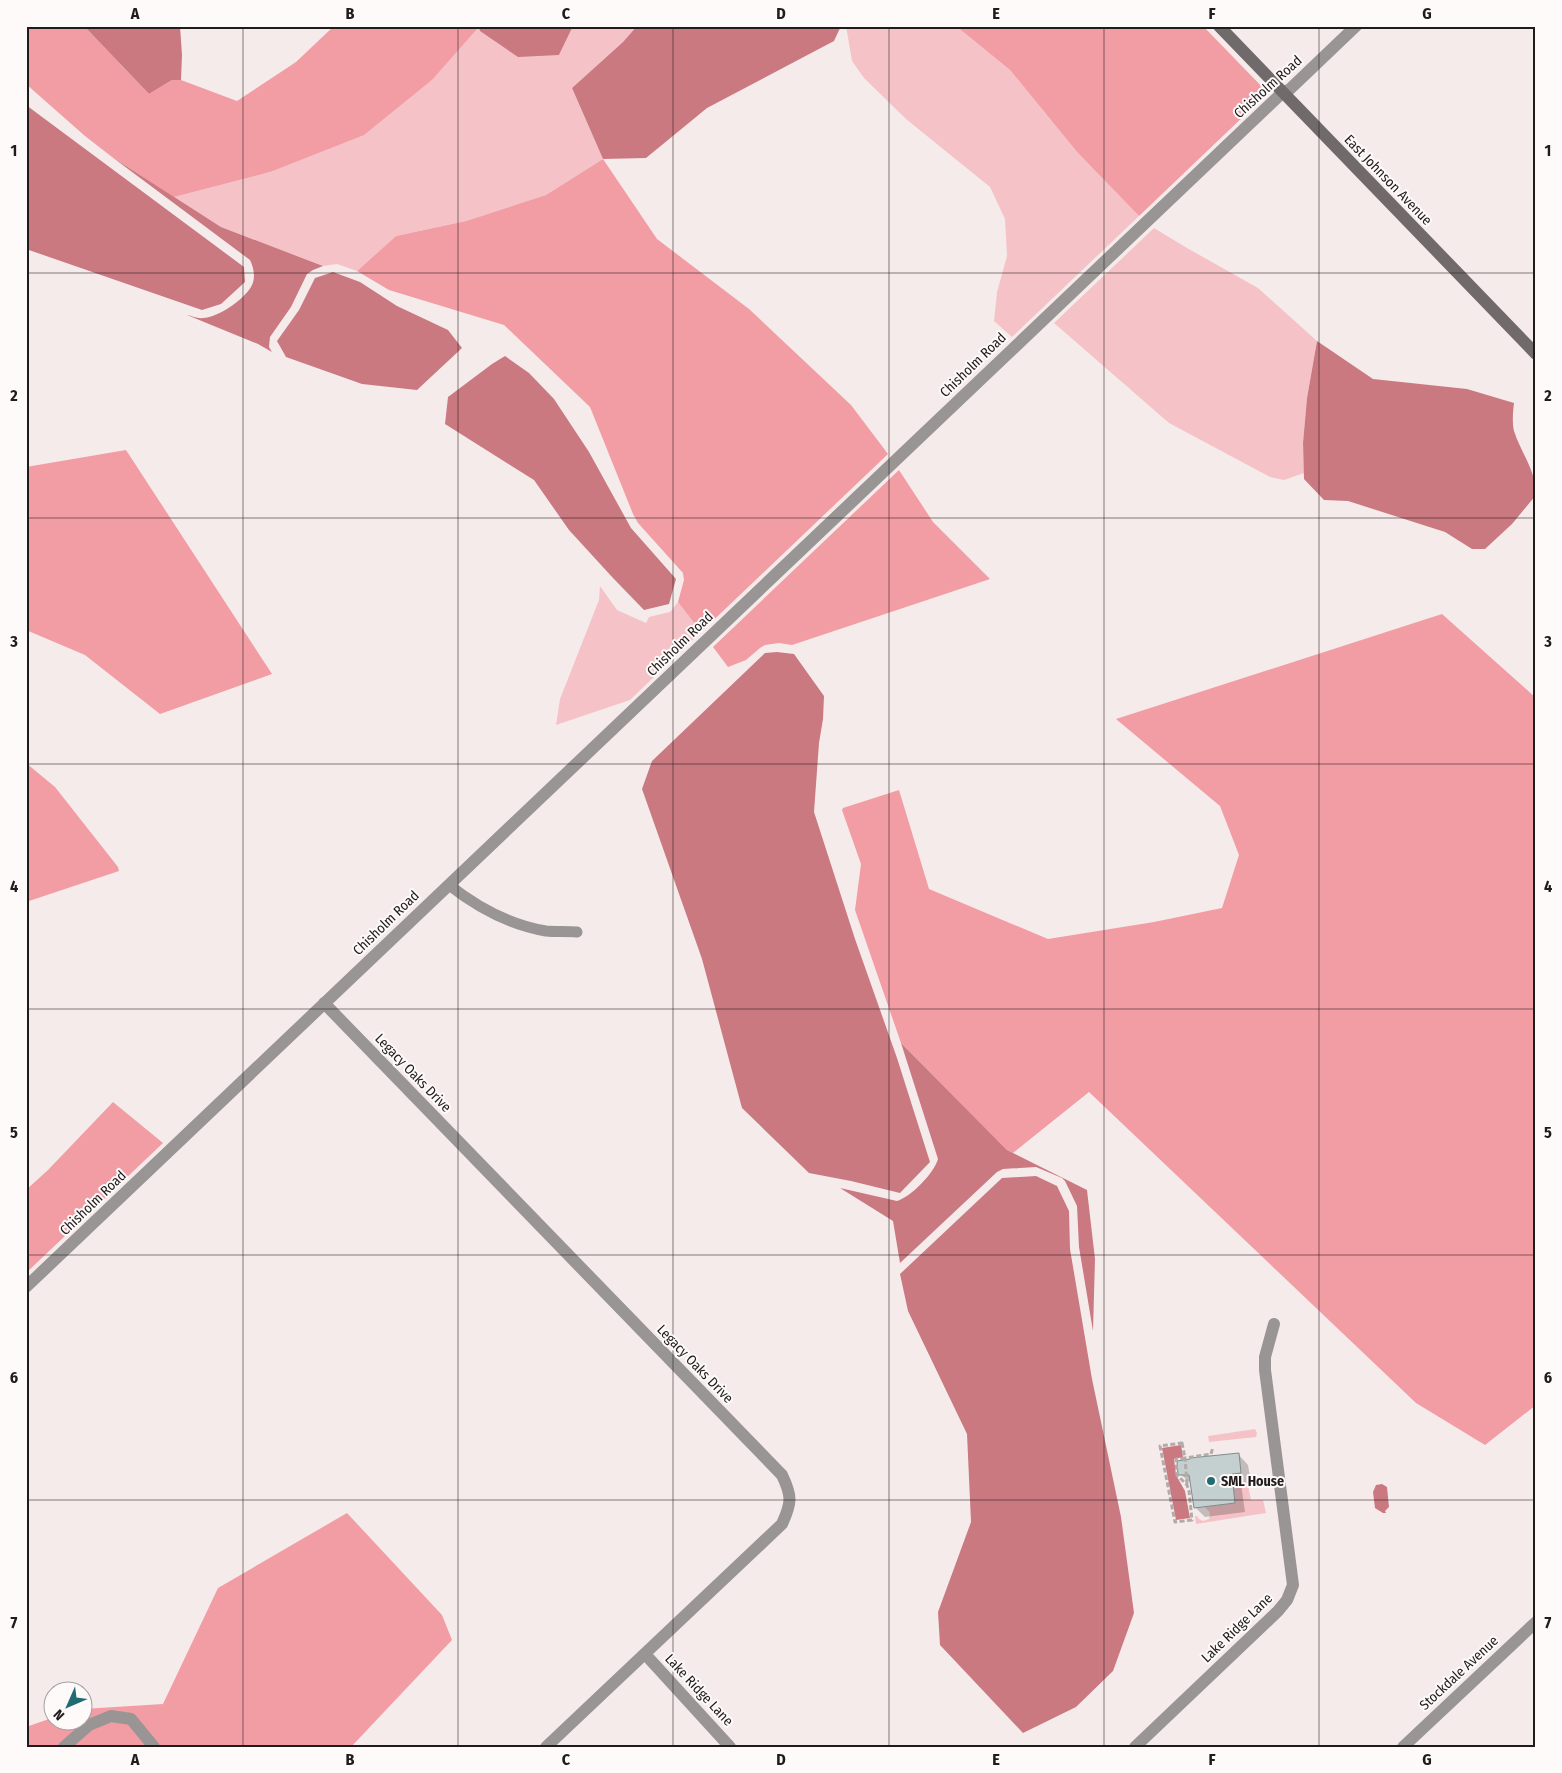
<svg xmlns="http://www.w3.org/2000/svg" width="1562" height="1773" font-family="'Fira Sans Condensed',sans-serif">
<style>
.green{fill:#f5c3c7}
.forest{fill:#f29ca4}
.water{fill:#ca7981}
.shadow{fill:#0003}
.building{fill:#c4cfd0;stroke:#818c8d}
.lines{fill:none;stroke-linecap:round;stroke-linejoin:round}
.path{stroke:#b3aaaa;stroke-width:3;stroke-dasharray:5 2.5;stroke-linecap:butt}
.service{stroke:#999595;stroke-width:11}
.minor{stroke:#999595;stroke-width:12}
.secondary{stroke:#716a6b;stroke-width:12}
.grid{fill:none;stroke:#201c1c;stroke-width:1;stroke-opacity:0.55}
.poi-dot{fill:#206c72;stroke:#fefafa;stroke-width:2}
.labels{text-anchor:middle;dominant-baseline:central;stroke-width:4;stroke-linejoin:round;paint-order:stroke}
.street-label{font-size:14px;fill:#201c1c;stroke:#fefafa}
.poi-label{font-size:14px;font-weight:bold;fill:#201c1c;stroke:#fefafa;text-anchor:start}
.neatline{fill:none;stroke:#201c1c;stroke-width:2}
.grid-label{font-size:16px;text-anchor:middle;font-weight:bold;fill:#201c1c}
</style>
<rect width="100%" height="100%" fill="#f6ebeb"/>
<!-- green -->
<path class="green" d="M 573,26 L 637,26 L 623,42 L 572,88 L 603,159 L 546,195 L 466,221 L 396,236 L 357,271 L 337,264 L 323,266 L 221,227 L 174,197 L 270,172 L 433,79 L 478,28 L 480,31 L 559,55 Z
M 846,26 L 956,26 L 1010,70 L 1077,152 L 1139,216 L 1012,337 L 994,321 L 997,292 L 1007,256 L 1005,219 L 990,187 L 906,119 L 864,78 L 852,61 Z
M 1154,228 L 1187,248 L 1258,288 L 1317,341 L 1307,398 L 1303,443 L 1304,473 L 1284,480 L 1270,477 L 1169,423 L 1054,323 Z
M 600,586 L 617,610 L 646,623 L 649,617 L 670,612 L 678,602 L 701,632 L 630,700 L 556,725 L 560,699 L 599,600 Z
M 1255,1429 L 1257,1433 L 1256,1437 L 1209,1442 L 1208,1436 Z
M 1247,1481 L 1251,1500 L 1263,1500 L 1266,1513 L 1196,1524 L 1195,1516 L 1197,1516 L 1199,1519 L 1203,1521 L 1209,1519 L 1210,1513 L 1205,1507 L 1235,1503 L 1233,1489 L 1242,1487 Z"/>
<!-- forest -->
<path class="forest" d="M 26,26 L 84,26 L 149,94 L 172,80 L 181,80 L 237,101 L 296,62 L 334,26 L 477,26 L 478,28 L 433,79 L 364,135 L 270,172 L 174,197 L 112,157 L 85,136 L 26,84 Z
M 956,26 L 1203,26 L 1268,93 L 1139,216 L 1077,152 L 1010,70 Z
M 603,159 L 657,239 L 749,309 L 851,405 L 888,454 L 701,632 L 678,602 L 684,580 L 683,573 L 638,523 L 633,514 L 590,407 L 504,325 L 389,290 L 357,271 L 396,236 L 466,221 L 546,195 Z
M 126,450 L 272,674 L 160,714 L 85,655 L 26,630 L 26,467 Z
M 899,470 L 933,522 L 990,579 L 792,645 L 779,643 L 765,645 L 760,648 L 746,660 L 728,667 L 713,647 Z
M 1442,614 L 1536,698 L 1536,1405 L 1485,1445 L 1416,1403 L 1089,1092 L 1013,1153 L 1007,1150 L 901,1043 L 855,910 L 861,864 L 842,810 L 843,808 L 899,790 L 929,889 L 1048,939 L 1154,922 L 1222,908 L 1239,855 L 1220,806 L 1116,719 Z
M 26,763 L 55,787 L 118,867 L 119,871 L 26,902 Z
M 113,1102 L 163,1143 L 26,1273 L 26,1190 L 48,1170 Z
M 347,1513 L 442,1615 L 452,1640 L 351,1747 L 26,1747 L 26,1727 L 52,1718 L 52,1720 L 82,1720 L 83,1709 L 163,1704 L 218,1588 Z"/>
<!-- water -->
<path class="water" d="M 84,26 L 180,26 L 182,55 L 181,80 L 172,80 L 149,94 Z
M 478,26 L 573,26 L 559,55 L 518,57 L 480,31 Z
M 637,26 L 841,26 L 834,41 L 707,108 L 646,158 L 603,159 L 572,88 L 623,42 Z
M 26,105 L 244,267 L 245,282 L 221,304 L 202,310 L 26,249 Z
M 112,157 L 221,227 L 323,266 L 313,270 L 307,274 L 291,307 L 270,337 L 269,347 L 272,352 L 258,344 L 187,315 C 192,316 198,319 203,318 C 219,317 243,300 251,287 C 256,279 254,268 250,260 Z
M 333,272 L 360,282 L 397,306 L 448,330 L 462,348 L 417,390 L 362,384 L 286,357 L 277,341 L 299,310 L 315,278 Z
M 1317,341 L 1373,379 L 1467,389 L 1514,403 C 1513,411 1512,422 1514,431 C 1521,453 1536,470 1536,495 L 1512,524 L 1485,549 L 1472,549 L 1445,532 L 1348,501 L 1324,500 L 1304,479 L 1303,443 L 1307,398 Z
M 505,356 L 529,373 L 554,399 L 589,452 L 631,528 L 676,579 L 669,604 L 644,610 L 613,578 L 569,530 L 534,480 L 445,424 L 448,397 L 492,364 Z
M 777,652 L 794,654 L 824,696 L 823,719 L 819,743 L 814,812 L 855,939 L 897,1058 L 930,1162 L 900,1193 L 851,1181 L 809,1173 L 742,1108 L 702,959 L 642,789 L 652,761 L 765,653 Z
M 901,1043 L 1007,1150 L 1087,1190 L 1095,1259 L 1093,1331 L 1079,1247 L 1077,1206 L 1065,1181 L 1062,1178 L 1036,1167 L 1003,1169 L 997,1172 L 900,1263 L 893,1221 L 840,1188 L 897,1201 C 911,1197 934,1173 938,1159 Z
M 1036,1176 L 1057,1186 L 1069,1211 L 1070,1249 L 1092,1379 L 1121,1517 L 1134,1613 L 1113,1671 L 1076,1707 L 1023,1733 L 940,1645 L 938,1612 L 971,1522 L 967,1434 L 908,1311 L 900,1274 L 1002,1178 Z
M 1181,1445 L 1183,1457 L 1174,1459 L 1176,1475 L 1185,1491 L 1190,1518 L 1176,1520 L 1162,1448 Z
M 1382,1484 L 1387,1487 L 1389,1507 L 1385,1511 L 1386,1513 L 1383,1513 L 1375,1508 L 1373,1492 L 1376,1485 Z"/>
<!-- shadow -->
<path class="shadow" d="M 1238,1454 L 1248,1465 L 1251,1483 L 1241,1484 L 1245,1512 L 1205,1517 L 1195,1507 L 1192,1484 L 1180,1474 Z"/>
<!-- building -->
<path class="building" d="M 1239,1453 L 1241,1473 L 1232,1474 L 1235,1503 L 1194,1508 L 1189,1475 L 1178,1475 L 1177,1461 L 1190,1459 L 1190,1458 Z"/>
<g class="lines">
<!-- path -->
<path class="path" d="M 1182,1443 L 1185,1458 L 1176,1459 L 1177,1475 L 1187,1485 L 1189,1491 L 1192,1520 L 1175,1522 L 1160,1446 Z
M 1187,1484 L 1185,1458 L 1211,1454 L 1213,1447"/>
<!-- service -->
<path class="service" d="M 449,885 C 477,907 510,925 546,931 C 556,932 566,931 577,932"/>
<!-- minor -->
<path class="minor" d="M 324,1003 L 782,1475 C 792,1496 792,1502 782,1524 L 546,1747
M 26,1287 L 1282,93 L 1290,89 L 1356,26
M 645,1654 L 730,1747
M 64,1747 L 89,1725 L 111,1716 L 131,1719 L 154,1747
M 1135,1747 L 1278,1611 L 1287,1600 L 1293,1585 L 1265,1370 L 1265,1357 L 1274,1324
M 1403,1747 L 1536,1622"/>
<!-- secondary -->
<path class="secondary" d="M 1219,26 L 1536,354"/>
</g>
<!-- grid -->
<path class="grid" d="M 243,26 L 243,1747M 458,26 L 458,1747M 673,26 L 673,1747M 889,26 L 889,1747M 1104,26 L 1104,1747M 1319,26 L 1319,1747M 26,273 L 1536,273M 26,518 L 1536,518M 26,764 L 1536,764M 26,1009 L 1536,1009M 26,1255 L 1536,1255M 26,1500 L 1536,1500"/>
<!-- markers -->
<circle class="poi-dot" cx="1211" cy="1481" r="5"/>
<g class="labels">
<!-- street labels -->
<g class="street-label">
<text transform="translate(1268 87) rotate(-42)">Chisholm Road</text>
<text transform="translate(1388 180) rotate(46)">East Johnson Avenue</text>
<text transform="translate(973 365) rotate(-44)">Chisholm Road</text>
<text transform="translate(680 644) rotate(-44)">Chisholm Road</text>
<text transform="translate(386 923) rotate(-44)">Chisholm Road</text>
<text transform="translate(413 1073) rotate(46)">Legacy Oaks Drive</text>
<text transform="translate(93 1203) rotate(-44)">Chisholm Road</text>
<text transform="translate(695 1364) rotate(46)">Legacy Oaks Drive</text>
<text transform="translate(1237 1628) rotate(-44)">Lake Ridge Lane</text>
<text transform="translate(1459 1673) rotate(-43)">Stockdale Avenue</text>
<text transform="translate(699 1690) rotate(47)">Lake Ridge Lane</text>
</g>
<!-- poi labels -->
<g class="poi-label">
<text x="1221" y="1481">SML House</text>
</g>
</g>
<!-- border -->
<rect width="1562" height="1773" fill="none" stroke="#fefafa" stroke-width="55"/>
<!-- north arrow -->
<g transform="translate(68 1706) rotate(225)"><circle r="24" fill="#fefafa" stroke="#a5a1a1"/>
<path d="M0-4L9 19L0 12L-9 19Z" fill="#206c72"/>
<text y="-8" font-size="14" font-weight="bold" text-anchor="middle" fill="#201c1c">N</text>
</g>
<rect x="28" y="28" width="1506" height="1718" class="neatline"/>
<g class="grid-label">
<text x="135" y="19">A</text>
<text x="350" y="19">B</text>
<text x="566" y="19">C</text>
<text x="781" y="19">D</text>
<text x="996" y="19">E</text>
<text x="1212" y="19">F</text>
<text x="1427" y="19">G</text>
<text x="14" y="156">1</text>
<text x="1548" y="156">1</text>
<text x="14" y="401">2</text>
<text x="1548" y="401">2</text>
<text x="14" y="647">3</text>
<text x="1548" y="647">3</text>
<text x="14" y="892">4</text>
<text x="1548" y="892">4</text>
<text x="14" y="1138">5</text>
<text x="1548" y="1138">5</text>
<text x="14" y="1383">6</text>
<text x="1548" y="1383">6</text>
<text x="14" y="1628">7</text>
<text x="1548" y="1628">7</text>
<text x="135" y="1765">A</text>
<text x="350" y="1765">B</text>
<text x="566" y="1765">C</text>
<text x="781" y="1765">D</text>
<text x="996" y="1765">E</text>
<text x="1212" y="1765">F</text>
<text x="1427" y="1765">G</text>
</g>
</svg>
